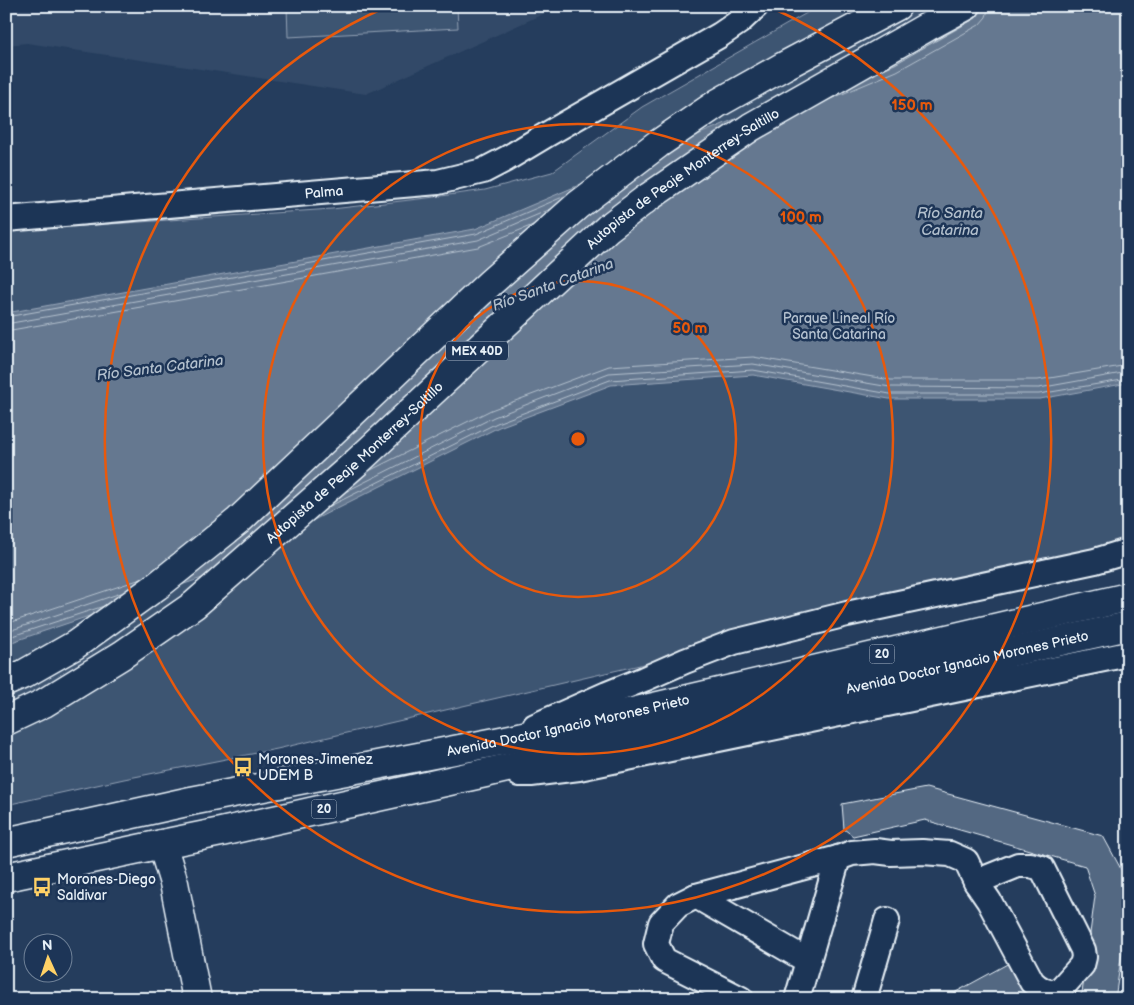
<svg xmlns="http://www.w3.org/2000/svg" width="1134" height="1005" font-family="'Balsamiq Sans',sans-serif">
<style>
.built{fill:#334a68}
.green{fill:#3e5472;stroke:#93a2b5}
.water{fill:#657890;stroke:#99a8ba}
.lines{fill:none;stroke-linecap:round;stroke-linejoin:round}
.shore{stroke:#b4c1ce;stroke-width:1}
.building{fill:#536782;stroke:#e8f1f8}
.minor-casing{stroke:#e8f1f8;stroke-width:28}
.major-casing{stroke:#e8f1f8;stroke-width:31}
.highway-casing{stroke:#e8f1f8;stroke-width:31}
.minor{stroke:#1d3557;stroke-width:24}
.major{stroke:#1d3557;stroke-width:28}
.highway{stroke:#1d3557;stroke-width:28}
.ring{fill:none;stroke:#e8590c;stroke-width:2.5}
.labels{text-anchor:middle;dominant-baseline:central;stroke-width:5;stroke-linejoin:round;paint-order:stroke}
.shield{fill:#1d3557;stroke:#abb9c8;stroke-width:1}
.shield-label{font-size:12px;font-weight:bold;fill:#e8f1f8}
.street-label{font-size:14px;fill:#e8f1f8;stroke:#1d3557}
.park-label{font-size:14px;fill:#b5c2d0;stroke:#1d3557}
.poi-label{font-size:14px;fill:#e8f1f8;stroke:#1d3557;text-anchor:start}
.water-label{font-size:15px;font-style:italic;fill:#b4c1ce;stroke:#1d3557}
.centre{fill:#e8590c;stroke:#1d3557;stroke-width:2.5}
.ring-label{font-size:15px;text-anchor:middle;font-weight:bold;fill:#e8590c;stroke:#1d3557;stroke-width:5;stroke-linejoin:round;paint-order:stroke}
</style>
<rect width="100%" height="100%" fill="#253d5d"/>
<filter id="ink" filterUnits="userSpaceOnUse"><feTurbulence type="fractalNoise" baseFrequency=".02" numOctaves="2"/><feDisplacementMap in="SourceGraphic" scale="10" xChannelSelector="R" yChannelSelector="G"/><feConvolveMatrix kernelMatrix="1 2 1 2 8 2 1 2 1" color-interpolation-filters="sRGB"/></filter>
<g filter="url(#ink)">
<!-- built -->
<path class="built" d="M 6,6 L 557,6 L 554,9 L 366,94 L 27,43 L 6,45 Z"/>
<!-- green -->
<path class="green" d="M 287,6 L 457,6 L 458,28 L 288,37 Z
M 819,6 L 1128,6 L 1128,560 L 709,649 L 277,749 L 124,779 L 6,805 L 6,231 L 332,209 L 427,198 L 485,190 L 552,172 L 642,107 Z"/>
<!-- water -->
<path class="water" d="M 974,6 L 1128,6 L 1128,383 L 1040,399 L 889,399 L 753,375 L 611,385 L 499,427 L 341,506 L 202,578 L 6,644 L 6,313 L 475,229 L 889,54 Z"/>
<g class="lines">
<!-- shore -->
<path class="shore" d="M 883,69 L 895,64 L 976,18 L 980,13 L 981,6
M 828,100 L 897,71 L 979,25 L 986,17 L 989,6
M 6,317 L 476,234 L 565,196
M 6,324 L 478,240 L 551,209
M 6,331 L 478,247 L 533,225
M 369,471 L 491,410 L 609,366 L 753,357 L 891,380 L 1038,380 L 1128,365
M 347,491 L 494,417 L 609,373 L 753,364 L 890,387 L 1039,388 L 1128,372
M 328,507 L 497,423 L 610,380 L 753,370 L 890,394 L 1039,394 L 1128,379
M 6,624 L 141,579
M 6,632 L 121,593
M 6,638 L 104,606"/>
</g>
<!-- building -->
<path class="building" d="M 926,788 L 1103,836 L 1128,882 L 1128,912 L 1115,999 L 1074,999 L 1082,993 L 1095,896 L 1085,866 L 925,820 L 853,836 L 844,829 L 842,804 Z
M 1011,962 L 1028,992 L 1015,999 L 943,999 Z"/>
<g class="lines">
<defs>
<g id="minor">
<path id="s1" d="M 6,219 L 438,182 L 483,171 L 506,159 L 546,135 L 720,35 L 739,22 L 756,6"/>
<path d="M 535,726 L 607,694 L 644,679 L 685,661 L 734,642 L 847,614 L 1095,561 L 1128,551"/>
<path d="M 519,774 L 531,774 L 579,768 L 1128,654"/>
<path d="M 1018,865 L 1030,865 L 1042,868 L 1083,950 L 1084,957 L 1082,965 L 1058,992 C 1047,993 1040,990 1032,982 L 989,901 L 976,882 Z"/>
<path d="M 696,896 L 808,961"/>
<path d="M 741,999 L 664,960 L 656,944 L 661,923 L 678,905 L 696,896 L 838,858"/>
<path d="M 797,999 L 838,858 L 852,853 L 875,851 L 891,853 L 922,852 L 950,854 L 966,861 L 976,882"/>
<path d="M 864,999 L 887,920"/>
</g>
<g id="major">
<path id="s2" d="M 6,842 L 191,801 L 506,740 L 637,711 L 1128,597"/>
<path d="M 162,844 L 174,883 L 197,999"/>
<path id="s3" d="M 6,877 L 162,844 L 221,832 L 485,773 L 793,701 L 1128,626"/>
</g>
<g id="highway">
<path d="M 6,682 L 24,674 L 75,645 L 157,586 L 238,521 L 490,283 L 578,205 L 658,144 L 718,103 L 784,66 L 897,6"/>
<path id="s4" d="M 6,721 L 44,703 L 122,655 L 194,605 L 357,462 L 608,228 L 646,199 L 751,127 L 927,27 L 966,6"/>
</g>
</defs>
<!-- minor casing -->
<use href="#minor" class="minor-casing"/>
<!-- major casing -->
<use href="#major" class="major-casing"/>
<!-- highway casing -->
<use href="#highway" class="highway-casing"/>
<!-- minor -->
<use href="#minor" class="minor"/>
<!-- major -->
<use href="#major" class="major"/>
<!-- highway -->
<use href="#highway" class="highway"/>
</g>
</g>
<!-- distance rings -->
<g class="ring">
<circle cx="578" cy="439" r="158"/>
<circle cx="578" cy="439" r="315"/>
<path d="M770 7A473 473 0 1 1 386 7"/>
</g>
<!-- icons -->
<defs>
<symbol id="bus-bare" viewBox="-9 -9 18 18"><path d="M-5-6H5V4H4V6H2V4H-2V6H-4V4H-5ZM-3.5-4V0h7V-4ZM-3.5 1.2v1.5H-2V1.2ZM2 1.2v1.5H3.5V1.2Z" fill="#ffd166" stroke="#1d3557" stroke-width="2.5" paint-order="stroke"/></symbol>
</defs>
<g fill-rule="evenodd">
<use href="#bus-bare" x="229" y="753" width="28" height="28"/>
<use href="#bus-bare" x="28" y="873" width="28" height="28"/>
</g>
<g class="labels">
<!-- shield labels -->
<g class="shield">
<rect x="446" y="341.5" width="62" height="19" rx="4"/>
<rect x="869.5" y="644.5" width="25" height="19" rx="4"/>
<rect x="311.5" y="799.5" width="25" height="19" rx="4"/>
</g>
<g class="shield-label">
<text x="477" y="351">MEX 40D</text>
<text x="882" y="654">20</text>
<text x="324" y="809">20</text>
</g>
<!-- street labels -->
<g class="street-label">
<text stroke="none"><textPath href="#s4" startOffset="871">Autopista de Peaje Monterrey-Saltillo</textPath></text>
<text stroke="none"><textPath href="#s1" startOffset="319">Palma</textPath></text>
<text stroke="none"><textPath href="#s4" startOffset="436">Autopista de Peaje Monterrey-Saltillo</textPath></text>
<text stroke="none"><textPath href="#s3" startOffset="985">Avenida Doctor Ignacio Morones Prieto</textPath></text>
<text stroke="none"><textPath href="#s2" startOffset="574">Avenida Doctor Ignacio Morones Prieto</textPath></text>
</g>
<!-- park labels -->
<g class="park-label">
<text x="839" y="318">Parque Lineal Río<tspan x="839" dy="16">Santa Catarina</tspan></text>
</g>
<!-- poi labels -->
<g class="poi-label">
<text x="258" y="759">Morones-Jimenez<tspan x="258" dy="16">UDEM B</tspan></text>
<text x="57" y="879">Morones-Diego<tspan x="57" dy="16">Saldivar</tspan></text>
</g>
<!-- water labels -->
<g class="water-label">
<text x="950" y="213">Río Santa<tspan x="950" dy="17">Catarina</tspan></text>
<text transform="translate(553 285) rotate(-20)">Río Santa Catarina</text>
<text transform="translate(160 368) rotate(-7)">Río Santa Catarina</text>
</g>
</g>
<circle cx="578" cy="439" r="8" class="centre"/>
<g class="ring-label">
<text x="912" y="110">150 m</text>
<text x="801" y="222">100 m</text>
<text x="690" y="333">50 m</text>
</g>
<!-- margin -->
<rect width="1134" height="1005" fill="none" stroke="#1d3557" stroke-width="25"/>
<rect x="12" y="12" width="1109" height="980" fill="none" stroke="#e8f1f8" stroke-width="2" filter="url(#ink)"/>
<!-- north arrow -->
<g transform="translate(48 958) rotate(357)"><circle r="24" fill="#1d3557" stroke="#6e8097"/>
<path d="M0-4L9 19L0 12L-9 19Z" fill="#ffd166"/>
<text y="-8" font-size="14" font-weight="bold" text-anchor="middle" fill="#e8f1f8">N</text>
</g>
</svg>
